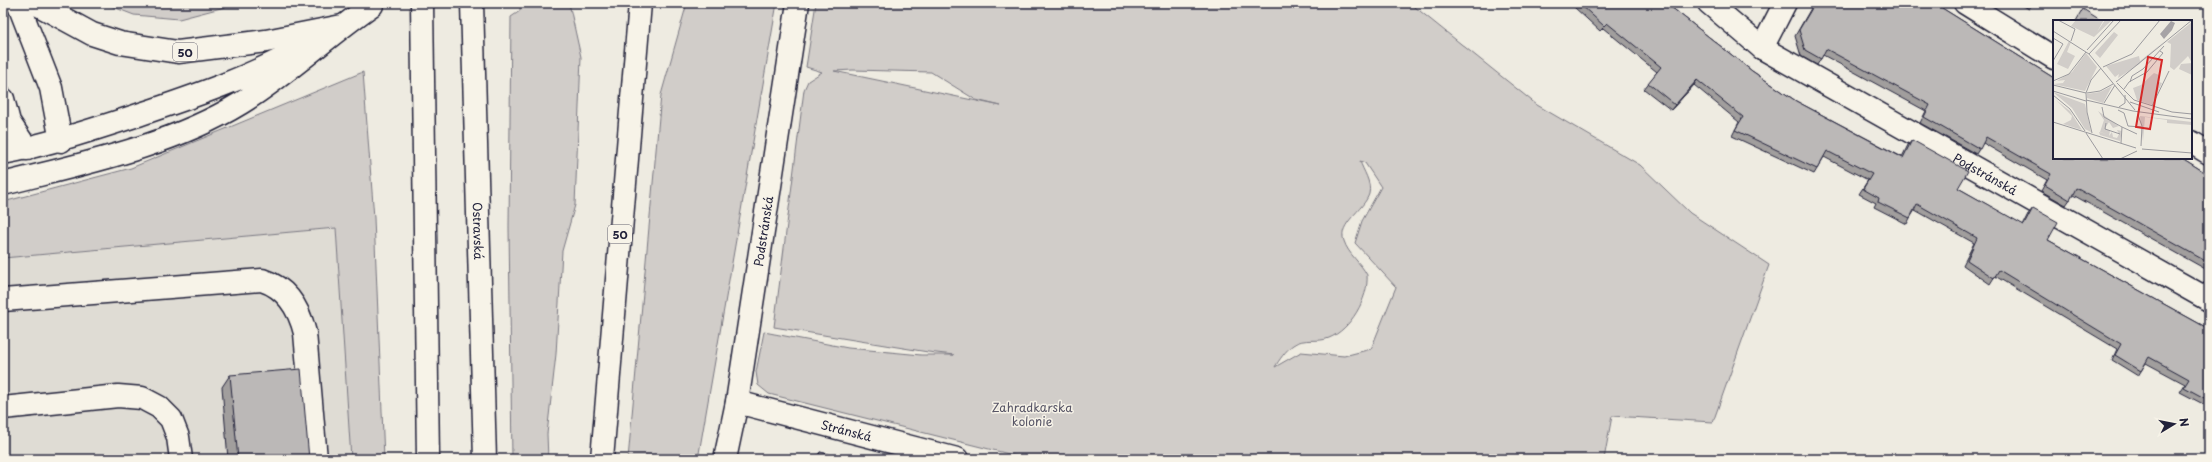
<svg xmlns="http://www.w3.org/2000/svg" width="2212" height="462" font-family="'Playpen Sans',sans-serif">
<style>
.built{fill:#dfdcd4}
.green{fill:#d1cdc9;stroke:#7a7882;fill-rule:evenodd}
.lines{fill:none;stroke-linecap:round;stroke-linejoin:round}
.minor-casing{stroke:#22223b;stroke-width:25}
.major-casing{stroke:#22223b;stroke-width:25}
.highway-casing{stroke:#22223b;stroke-width:25}
.minor{stroke:#f7f3e8;stroke-width:22}
.major{stroke:#f7f3e8;stroke-width:22}
.highway{stroke:#f7f3e8;stroke-width:22}
.tram{stroke:#22223b;stroke-width:1}
.wall{fill:#a19e9d;stroke:#22223b}
.shaded-wall{fill:#838180;stroke:#22223b}
.building{fill:#bbb8b7;stroke:#22223b}
.labels{text-anchor:middle;dominant-baseline:central;stroke-width:3;stroke-linejoin:round;paint-order:stroke}
.shield{fill:#f7f3e8;stroke:#62616f;stroke-width:1}
.shield-label{font-size:11px;font-weight:bold;fill:#22223b}
.street-label{font-size:12px;fill:#22223b;stroke:#f7f3e8}
.park-label{font-size:12px;fill:#575566;stroke:#f7f3e8}
.inset-road{fill:none;stroke:#9c9b9f;stroke-width:1}
.view{fill:#d62828;fill-opacity:0.15;stroke:#d62828;stroke-width:2}
.inset-edge{fill:none;stroke:#22223b;stroke-width:2}
</style>
<rect width="100%" height="100%" fill="#eeebe1"/>
<filter id="ink" filterUnits="userSpaceOnUse"><feTurbulence type="fractalNoise" baseFrequency=".025" numOctaves="2"/><feDisplacementMap in="SourceGraphic" scale="8" xChannelSelector="R" yChannelSelector="G"/><feConvolveMatrix kernelMatrix="1 2 1 2 8 2 1 2 1" color-interpolation-filters="sRGB"/></filter>
<g filter="url(#ink)">
<!-- built -->
<path class="built" d="M 336,228 L 351,459 L 3,459 L 3,258 Z"/>
<!-- green -->
<path class="green" d="M 103,3 L 240,3 L 179,19 L 134,15 Z
M 520,3 L 569,3 L 581,57 L 575,205 L 562,251 L 556,354 L 547,434 L 548,459 L 512,459 L 509,227 L 511,17 L 520,11 Z
M 687,3 L 777,3 L 698,459 L 628,459 L 661,95 Z
M 816,3 L 1410,3 L 1537,105 L 1640,165 L 1690,213 L 1769,265 L 1713,422 L 1612,416 L 1604,459 L 1029,459 L 769,394 L 758,385 L 756,372 L 764,332 L 848,348 L 921,355 L 954,355 L 928,352 L 774,327 L 804,90 L 808,81 L 822,72 L 806,67 ZM 853,70 L 931,72 L 976,100 L 1001,106 L 834,71 ZM 1360,161 L 1365,163 L 1381,187 L 1362,221 L 1355,243 L 1396,287 L 1371,349 L 1344,356 L 1301,352 L 1275,367 C 1279,360 1286,350 1293,345 C 1304,337 1318,343 1329,338 C 1350,330 1369,298 1367,275 C 1361,263 1348,254 1344,241 C 1337,224 1364,210 1369,194 C 1372,182 1363,171 1360,161 Z
M 363,72 L 374,218 L 384,459 L 351,459 L 336,228 L 3,258 L 3,202 L 131,168 Z"/>
<g class="lines">
<defs>
<g id="minor">
<path id="s1" d="M 1709,3 L 1762,48 L 2209,300"/>
<path d="M 1965,3 L 2054,58"/>
<path d="M 1762,48 L 1785,3"/>
<path d="M 2191,142 L 2209,153"/>
<path d="M 3,300 L 262,280 C 287,288 299,308 305,333 L 316,459"/>
<path id="s2" d="M 737,402 L 957,459"/>
<path d="M 3,408 L 118,396 L 142,398 L 159,407 L 171,419 L 178,437 L 181,459"/>
<path id="s3" d="M 725,459 L 737,402 L 798,3"/>
</g>
<path id="major" d="M 3,153 C 50,144 95,129 141,114 C 195,96 250,77 299,50
M 3,184 C 82,164 171,146 241,103 C 288,74 327,36 372,5"/>
<g id="highway">
<path d="M 18,3 L 51,88 L 61,141"/>
<path d="M 35,3 L 92,34 L 120,43 L 178,52 L 266,41 L 342,26"/>
<path d="M 422,3 L 428,459"/>
<path id="s4" d="M 472,3 L 485,459"/>
<path d="M 3,99 L 9,122 L 27,149"/>
<path d="M 602,459 L 640,3"/>
</g>
</defs>
<!-- minor casing -->
<use href="#minor" class="minor-casing"/>
<!-- major casing -->
<use href="#major" class="major-casing"/>
<!-- highway casing -->
<use href="#highway" class="highway-casing"/>
<!-- minor -->
<use href="#minor" class="minor"/>
<!-- major -->
<use href="#major" class="major"/>
<!-- highway -->
<use href="#highway" class="highway"/>
<!-- tram -->
<path class="tram" d="M 2206,3 L 2209,5"/>
</g>
<!-- wall -->
<path class="wall" d="M 1576,3 L 1666,3 L 1752,71 L 1796,101 L 1902,157 L 1908,145 L 1912,140 L 1958,188 L 2023,225 L 2029,213 L 2033,208 L 2048,240 L 2209,329 L 2209,400 L 2208,400 L 2205,405 L 2180,392 L 2185,384 L 2146,363 L 2138,376 L 2112,360 L 2117,349 L 1995,276 L 1990,284 L 1963,265 L 1974,243 L 1915,210 L 1910,218 L 1907,224 L 1874,207 L 1876,203 L 1859,194 L 1868,180 L 1824,157 L 1817,169 L 1814,174 L 1732,136 L 1739,122 L 1694,85 L 1671,110 L 1644,89 L 1657,72 L 1603,28 L 1600,31 L 1574,7 Z
M 1752,3 L 1757,3 L 1755,6 Z
M 1814,3 L 1934,3 L 2209,175 L 2209,271 L 2073,195 L 2066,205 L 2041,191 L 2047,180 L 1983,143 L 1976,154 L 1920,123 L 1926,111 L 1823,55 L 1817,65 L 1801,56 L 1795,36 Z
M 2018,3 L 2033,3 L 2029,9 Z
M 230,375 L 309,459 L 228,459 L 222,387 Z
M 820,452 L 848,459 L 816,459 L 817,456 Z"/>
<!-- shaded-wall -->
<path class="shaded-wall" d="M 1697,80 L 1694,85 L 1671,110 L 1675,105 Z"/>
<!-- building -->
<path class="building" d="M 1579,3 L 1666,3 L 1752,71 L 1796,101 L 1903,158 L 1912,140 L 1968,171 L 1958,188 L 2024,225 L 2033,208 L 2058,222 L 2048,240 L 2209,329 L 2209,399 L 2208,400 L 2184,387 L 2189,379 L 2149,357 L 2141,371 L 2115,355 L 2121,344 L 1999,270 L 1994,278 L 1967,260 L 1977,238 L 1917,204 L 1910,218 L 1878,202 L 1879,198 L 1863,189 L 1872,174 L 1827,151 L 1817,169 L 1735,130 L 1743,117 L 1697,80 L 1675,105 L 1648,83 L 1661,67 L 1607,23 L 1604,26 Z
M 1815,3 L 1934,3 L 2054,78 L 2054,158 L 2182,158 L 2209,175 L 2209,263 L 2076,188 L 2070,200 L 2045,185 L 2051,174 L 1986,137 L 1980,149 L 1924,117 L 1930,105 L 1826,49 L 1821,59 L 1805,50 L 1799,30 Z
M 2083,9 L 2102,21 L 2076,21 Z
M 301,369 L 309,459 L 238,459 L 230,375 Z
M 820,452 L 848,459 L 818,459 Z"/>
</g>
<g class="labels">
<!-- shield labels -->
<g class="shield">
<rect x="173" y="43" width="24" height="18" rx="3"/>
<rect x="608" y="225" width="24" height="18" rx="3"/>
</g>
<g class="shield-label">
<text x="185" y="52">50</text>
<text x="620" y="234">50</text>
</g>
<!-- street labels -->
<g class="street-label">
<text stroke="none"><textPath href="#s1" startOffset="326">Podstránská</textPath></text>
<text stroke="none"><textPath href="#s4" startOffset="228">Ostravská</textPath></text>
<text stroke="none"><textPath href="#s3" startOffset="231">Podstránská</textPath></text>
<text stroke="none"><textPath href="#s2" startOffset="113">Stránská</textPath></text>
</g>
<!-- park labels -->
<g class="park-label">
<text x="1032" y="407">Zahradkarska<tspan x="1032" dy="14">kolonie</tspan></text>
</g>
</g>
<!-- overview -->
<g transform="translate(2053 20)">
<rect width="139" height="139" fill="#eeebe1"/>
<path d="M 23,0 L 51,0 L 49,3 L 44,12 L 52,0 L 59,0 L 41,17 L 18,6 ZM 139,2 L 139,43 L 135,36 L 121,50 L 117,47 L 118,24 L 114,22 ZM 61,12 L 65,15 L 47,38 L 42,33 ZM 16,21 L 18,22 L 14,32 L 22,36 L 15,49 L 4,44 ZM 112,21 L 85,45 L 65,58 L 66,54 L 62,57 L 53,46 L 86,36 L 87,41 ZM 33,33 L 44,47 L 32,71 L 0,64 L 10,63 L 12,60 L 4,61 L 19,52 ZM 139,43 L 139,55 L 126,49 L 128,44 ZM 101,53 L 106,55 L 106,62 L 109,63 L 99,85 L 84,80 L 80,68 L 88,65 ZM 59,66 L 50,83 L 34,78 L 34,74 L 47,72 ZM 0,72 L 32,84 L 38,112 L 32,109 L 19,88 ZM 3,80 L 17,91 L 29,110 L 10,104 L 18,100 L 19,96 ZM 45,91 L 66,106 L 60,108 L 56,102 L 52,108 L 57,111 L 56,116 L 59,112 L 60,117 L 64,118 L 66,114 L 64,110 L 69,111 L 67,121 L 47,115 L 46,112 L 54,114 L 47,112 L 51,100 ZM 87,96 L 139,102 L 139,105 L 114,103 L 114,100 L 92,97 L 90,121 Z" fill="#d1cdc9"/>
<path d="M 118,1 L 122,3 L 119,10 L 111,19 L 107,14 Z" fill="#a6a3a6"/>
<path class="inset-road" d="M 5,0 L 22,9 L 18,21M 0,11 L 36,34M 0,18 L 10,24 L 0,41M 34,30 L 61,0M 36,34 L 82,90M 36,34 L 68,0M 50,47 L 79,34 L 107,0M 0,61 L 16,54 L 33,32M 63,62 L 139,0M 77,62 L 79,56 L 90,49 L 111,26M 64,63 L 81,80 L 119,92 L 139,94M 0,65 L 33,73M 71,69 L 76,62 L 94,52 L 110,33 L 107,31M 0,71 L 33,81M 34,73 L 47,71 L 60,64M 0,75 L 17,89 L 32,111M 33,80 L 80,91 L 139,99M 77,82 L 106,92M 51,83 L 62,65M 99,86 L 116,51M 49,87 L 51,97 L 69,107 L 68,123M 66,87 L 72,83 L 72,75M 65,90 L 71,93 L 75,106 L 88,107M 85,95 L 89,106 L 88,126M 0,102 L 83,128M 53,103 L 52,109 L 67,114M 69,107 L 84,114M 33,113 L 50,139M 39,113 L 34,92 L 33,73 L 38,60 L 48,48M 89,129 L 139,133M 67,139 L 84,131"/>
<path class="view" d="M 95,37 L 109,40 L 97,109 L 83,107 Z"/>
<rect width="139" height="139" class="inset-edge"/>
</g>
<!-- margin -->
<rect width="2212" height="462" fill="none" stroke="#f7f3e8" stroke-width="16"/>
<rect x="8" y="8" width="2196" height="446" fill="none" stroke="#22223b" stroke-width="1.5" filter="url(#ink)"/>
<!-- north arrow -->
<g transform="translate(2174 424) rotate(80)" stroke="#f7f3e8" stroke-width="3" paint-order="stroke">
<path d="M0-3L7 15L0 10L-7 15Z" fill="#22223b"/>
<text y="-6" font-size="11" font-weight="bold" text-anchor="middle" fill="#22223b">N</text>
</g>
</svg>
